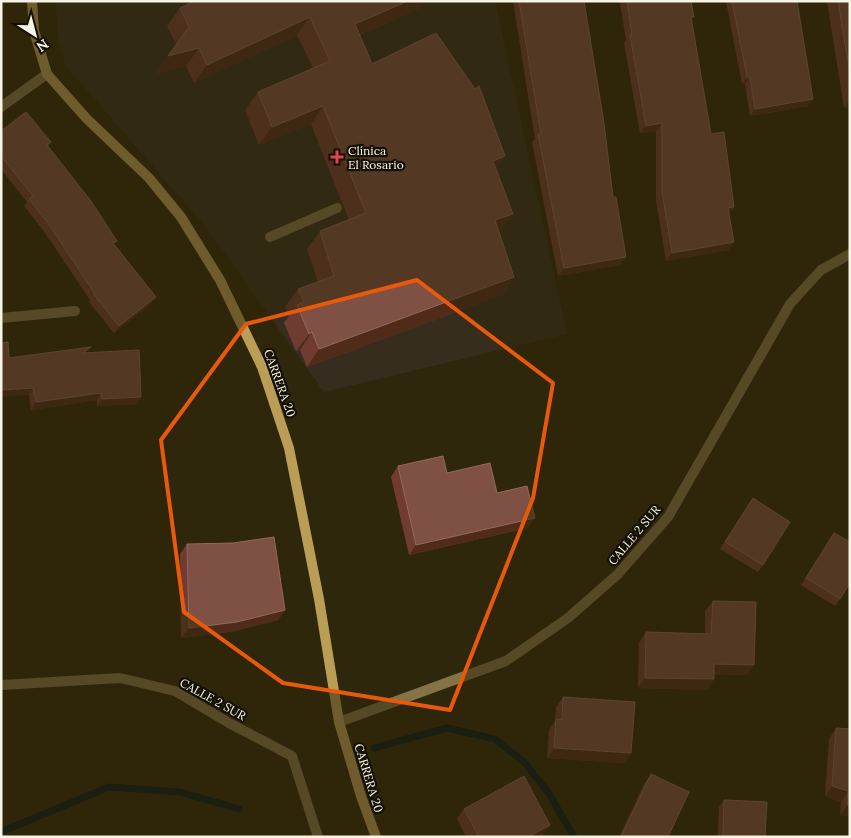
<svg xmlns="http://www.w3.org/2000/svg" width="851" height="838" font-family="Lora,serif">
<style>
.medical{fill:#372d1e}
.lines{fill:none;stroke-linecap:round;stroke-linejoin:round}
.stream{stroke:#00171c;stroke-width:7}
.street{stroke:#857348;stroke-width:10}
.secondary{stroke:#bb9e56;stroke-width:10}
.wall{fill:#703c31}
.shaded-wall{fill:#502b1a}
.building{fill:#7f5044;stroke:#92695d}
.marked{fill:none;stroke:#e8590c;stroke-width:4;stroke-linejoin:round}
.health-dot{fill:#e0444e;stroke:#141005;stroke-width:2}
.labels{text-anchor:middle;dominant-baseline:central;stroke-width:4.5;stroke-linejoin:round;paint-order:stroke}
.poi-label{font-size:12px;fill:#f8f4e3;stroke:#141005;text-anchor:start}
.street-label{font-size:12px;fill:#f8f4e3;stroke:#141005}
</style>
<rect width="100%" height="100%" fill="#2f270b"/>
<!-- medical -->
<path class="medical" d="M 56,1 L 495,1 L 567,334 L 324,392 L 203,223 L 66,66 L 58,41 Z"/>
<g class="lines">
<!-- stream -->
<path class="stream" d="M 374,748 L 447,728 L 495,739 L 524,762 L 548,792 L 574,837
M 1,832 L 109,787 L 180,792 L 239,809"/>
<!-- street -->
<path class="street" d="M 1,107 L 47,74
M 270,237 L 337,208
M 1,318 L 75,311
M 1,685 L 120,678 L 175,691 L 229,723 L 292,756 L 318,837
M 339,722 L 506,661 L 568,618 L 618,574 L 668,517 L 790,304 L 821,270 L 850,254"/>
<!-- secondary -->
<path class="secondary" d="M 32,1 L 34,31 L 47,74 L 87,119 L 149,178 L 181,217 L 220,280 L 262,367 L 289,448 L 319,599 L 339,722 L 361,796 L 376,837"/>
</g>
<!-- wall -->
<path class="wall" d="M 195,1 L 423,1 L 418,9 L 360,35 L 372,64 L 505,156 L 496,168 L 500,232 L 499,232 L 514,277 L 502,295 L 307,367 L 300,350 L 296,351 L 284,323 L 289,316 L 285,307 L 298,289 L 318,282 L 307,249 L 320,231 L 349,220 L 311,124 L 259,145 L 245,110 L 258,92 L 313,68 L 297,35 L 194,83 L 186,66 L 155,74 L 176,44 L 167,26 L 180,8 Z
M 513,1 L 584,1 L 613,197 L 626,257 L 620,265 L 558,276 L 532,142 L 535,139 Z
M 618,1 L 691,1 L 691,20 L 711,134 L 734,207 L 729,214 L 734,242 L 728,250 L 666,261 L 656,200 L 656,131 L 640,133 L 624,43 L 626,40 L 620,3 L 619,3 Z
M 726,1 L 797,1 L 808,106 L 750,116 L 745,84 L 742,84 Z
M 827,1 L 850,1 L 850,107 L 844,108 Z
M 1,131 L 51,142 L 48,146 L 114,245 L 151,304 L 114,333 L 89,302 L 90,300 L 43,230 L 24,206 L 27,202 L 1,169 Z
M 87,353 L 141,397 L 137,404 L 97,406 L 97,400 L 31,410 L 29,395 L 9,358 Z
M 398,466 L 447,473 L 497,493 L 528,528 L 409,555 L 391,477 Z
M 753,498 L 763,565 L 758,572 L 720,549 Z
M 834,533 L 840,599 L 835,606 L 801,585 Z
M 187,544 L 285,610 L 278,620 L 230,632 L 181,638 L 180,554 Z
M 713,601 L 754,665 L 747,675 L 714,674 L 714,679 L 707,690 L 638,688 L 639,643 L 646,632 L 705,634 L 705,611 Z
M 563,697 L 631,753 L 624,763 L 547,758 L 549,730 L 555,721 L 556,707 Z
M 836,728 L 850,729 L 850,816 L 840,815 L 841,802 L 825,796 L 829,739 Z
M 651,774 L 668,837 L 619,837 L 644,784 Z
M 724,800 L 765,837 L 718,837 L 719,807 Z
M 464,809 L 543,835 L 540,837 L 466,837 L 457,819 Z"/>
<!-- shaded-wall -->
<path class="shaded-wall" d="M 408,1 L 423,1 L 418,9 L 343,42 L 355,24 Z
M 310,17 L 297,35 L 194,83 L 207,65 Z
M 199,48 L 186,66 L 155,74 L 168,56 Z
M 747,77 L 750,77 L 745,84 L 742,84 Z
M 813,99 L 808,106 L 750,116 L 755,109 Z
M 850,99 L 850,107 L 844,108 Z
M 323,106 L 311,124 L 259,145 L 272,127 Z
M 662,123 L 656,131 L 640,133 L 646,126 Z
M 505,156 L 492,174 L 493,161 Z
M 734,207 L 729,215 L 728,208 Z
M 513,214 L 500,232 L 483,238 L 495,220 Z
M 734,242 L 728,250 L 666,261 L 672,253 Z
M 626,257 L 620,265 L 558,276 L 564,268 Z
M 514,277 L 502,295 L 307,367 L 319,349 Z
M 156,297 L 151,304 L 114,333 L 119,326 Z
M 312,332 L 300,350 L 296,351 L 309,334 Z
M 33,388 L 29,395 L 1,397 L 1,390 Z
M 101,393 L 97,400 L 31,410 L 36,402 Z
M 141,397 L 137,404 L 97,406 L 102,399 Z
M 535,518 L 528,528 L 409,555 L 416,545 Z
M 285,610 L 278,620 L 230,632 L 181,638 L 189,628 Z
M 714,664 L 754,665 L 747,675 L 707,674 Z
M 645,678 L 714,679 L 707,690 L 638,688 Z
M 554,748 L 631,753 L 624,763 L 547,758 Z
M 832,786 L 848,791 L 841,802 L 825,796 Z
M 847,805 L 850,805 L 850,816 L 840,815 Z
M 550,825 L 543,835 L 540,837 L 528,837 Z"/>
<!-- building -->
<path class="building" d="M 195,1 L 408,1 L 355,24 L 372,64 L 436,33 L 475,89 L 479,86 L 505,156 L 493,161 L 513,214 L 495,220 L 514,277 L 319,349 L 312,332 L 309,334 L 297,305 L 304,302 L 298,289 L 334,276 L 320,231 L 366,213 L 323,106 L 272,127 L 258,92 L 330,61 L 310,17 L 207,65 L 199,48 L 168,56 L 189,27 L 180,8 Z
M 519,1 L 584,1 L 604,123 L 613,197 L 616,197 L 626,257 L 564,268 L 538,134 L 541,134 Z
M 627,1 L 691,1 L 694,17 L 691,17 L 711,134 L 724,132 L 734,207 L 728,208 L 734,242 L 672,253 L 662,192 L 662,123 L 646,126 L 630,35 L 632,35 Z
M 732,1 L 797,1 L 813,99 L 755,109 L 750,77 L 747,77 Z
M 838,1 L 850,1 L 850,74 Z
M 26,112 L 51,142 L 47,145 L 91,201 L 117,241 L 113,243 L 156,297 L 119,326 L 94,295 L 95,294 L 48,223 L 29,199 L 33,196 L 1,156 L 1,131 Z
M 8,342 L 9,358 L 91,347 L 83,353 L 139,350 L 141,397 L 102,399 L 101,393 L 36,402 L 33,388 L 1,390 L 1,343 Z
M 443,456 L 447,473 L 490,463 L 497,493 L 527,486 L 535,518 L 416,545 L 398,466 Z
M 753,498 L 790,522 L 763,565 L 725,542 Z
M 834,533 L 850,542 L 850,583 L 840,599 L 806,578 Z
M 274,537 L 285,610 L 237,622 L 189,628 L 187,544 L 233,543 Z
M 713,601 L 756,602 L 754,665 L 714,664 L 714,679 L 645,678 L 646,632 L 711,634 Z
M 563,697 L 635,702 L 631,753 L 554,748 L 556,719 L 562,720 Z
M 836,728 L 850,729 L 850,805 L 847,805 L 848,791 L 832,786 Z
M 651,774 L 689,792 L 668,837 L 621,837 Z
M 524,776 L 550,825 L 528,837 L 479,837 L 464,809 Z
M 724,800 L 767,802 L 765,837 L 723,837 Z"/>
<!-- marked area -->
<path d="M0 0H851V838H0ZM 417,280 L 553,383 L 533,498 L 450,710 L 283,683 L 184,612 L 161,440 L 246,324 Z" fill="#2f270b" fill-opacity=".55" fill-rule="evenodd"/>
<path class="marked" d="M 417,280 L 553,383 L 533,498 L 450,710 L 283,683 L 184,612 L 161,440 L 246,324 Z"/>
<!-- markers -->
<path class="health-dot" d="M334.5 149.5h5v5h5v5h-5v5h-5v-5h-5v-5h5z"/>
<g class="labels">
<!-- poi labels -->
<g class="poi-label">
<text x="348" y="150">Clínica<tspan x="348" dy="14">El Rosario</tspan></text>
</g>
<!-- street labels -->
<g class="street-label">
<text transform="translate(280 383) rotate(70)">CARRERA 20</text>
<text transform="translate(634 535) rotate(-50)">CALLE 2 SUR</text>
<text transform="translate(213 699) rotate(29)">CALLE 2 SUR</text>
<text transform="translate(369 778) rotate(73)">CARRERA 20</text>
</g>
</g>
<!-- border -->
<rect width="851" height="838" fill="none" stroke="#f8f4e3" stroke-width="5"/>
<!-- north arrow -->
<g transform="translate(35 35) rotate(144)" stroke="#141005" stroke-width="4" paint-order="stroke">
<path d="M0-4L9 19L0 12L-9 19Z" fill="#f8f4e3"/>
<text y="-8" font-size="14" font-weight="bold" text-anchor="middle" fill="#f8f4e3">N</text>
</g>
</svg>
